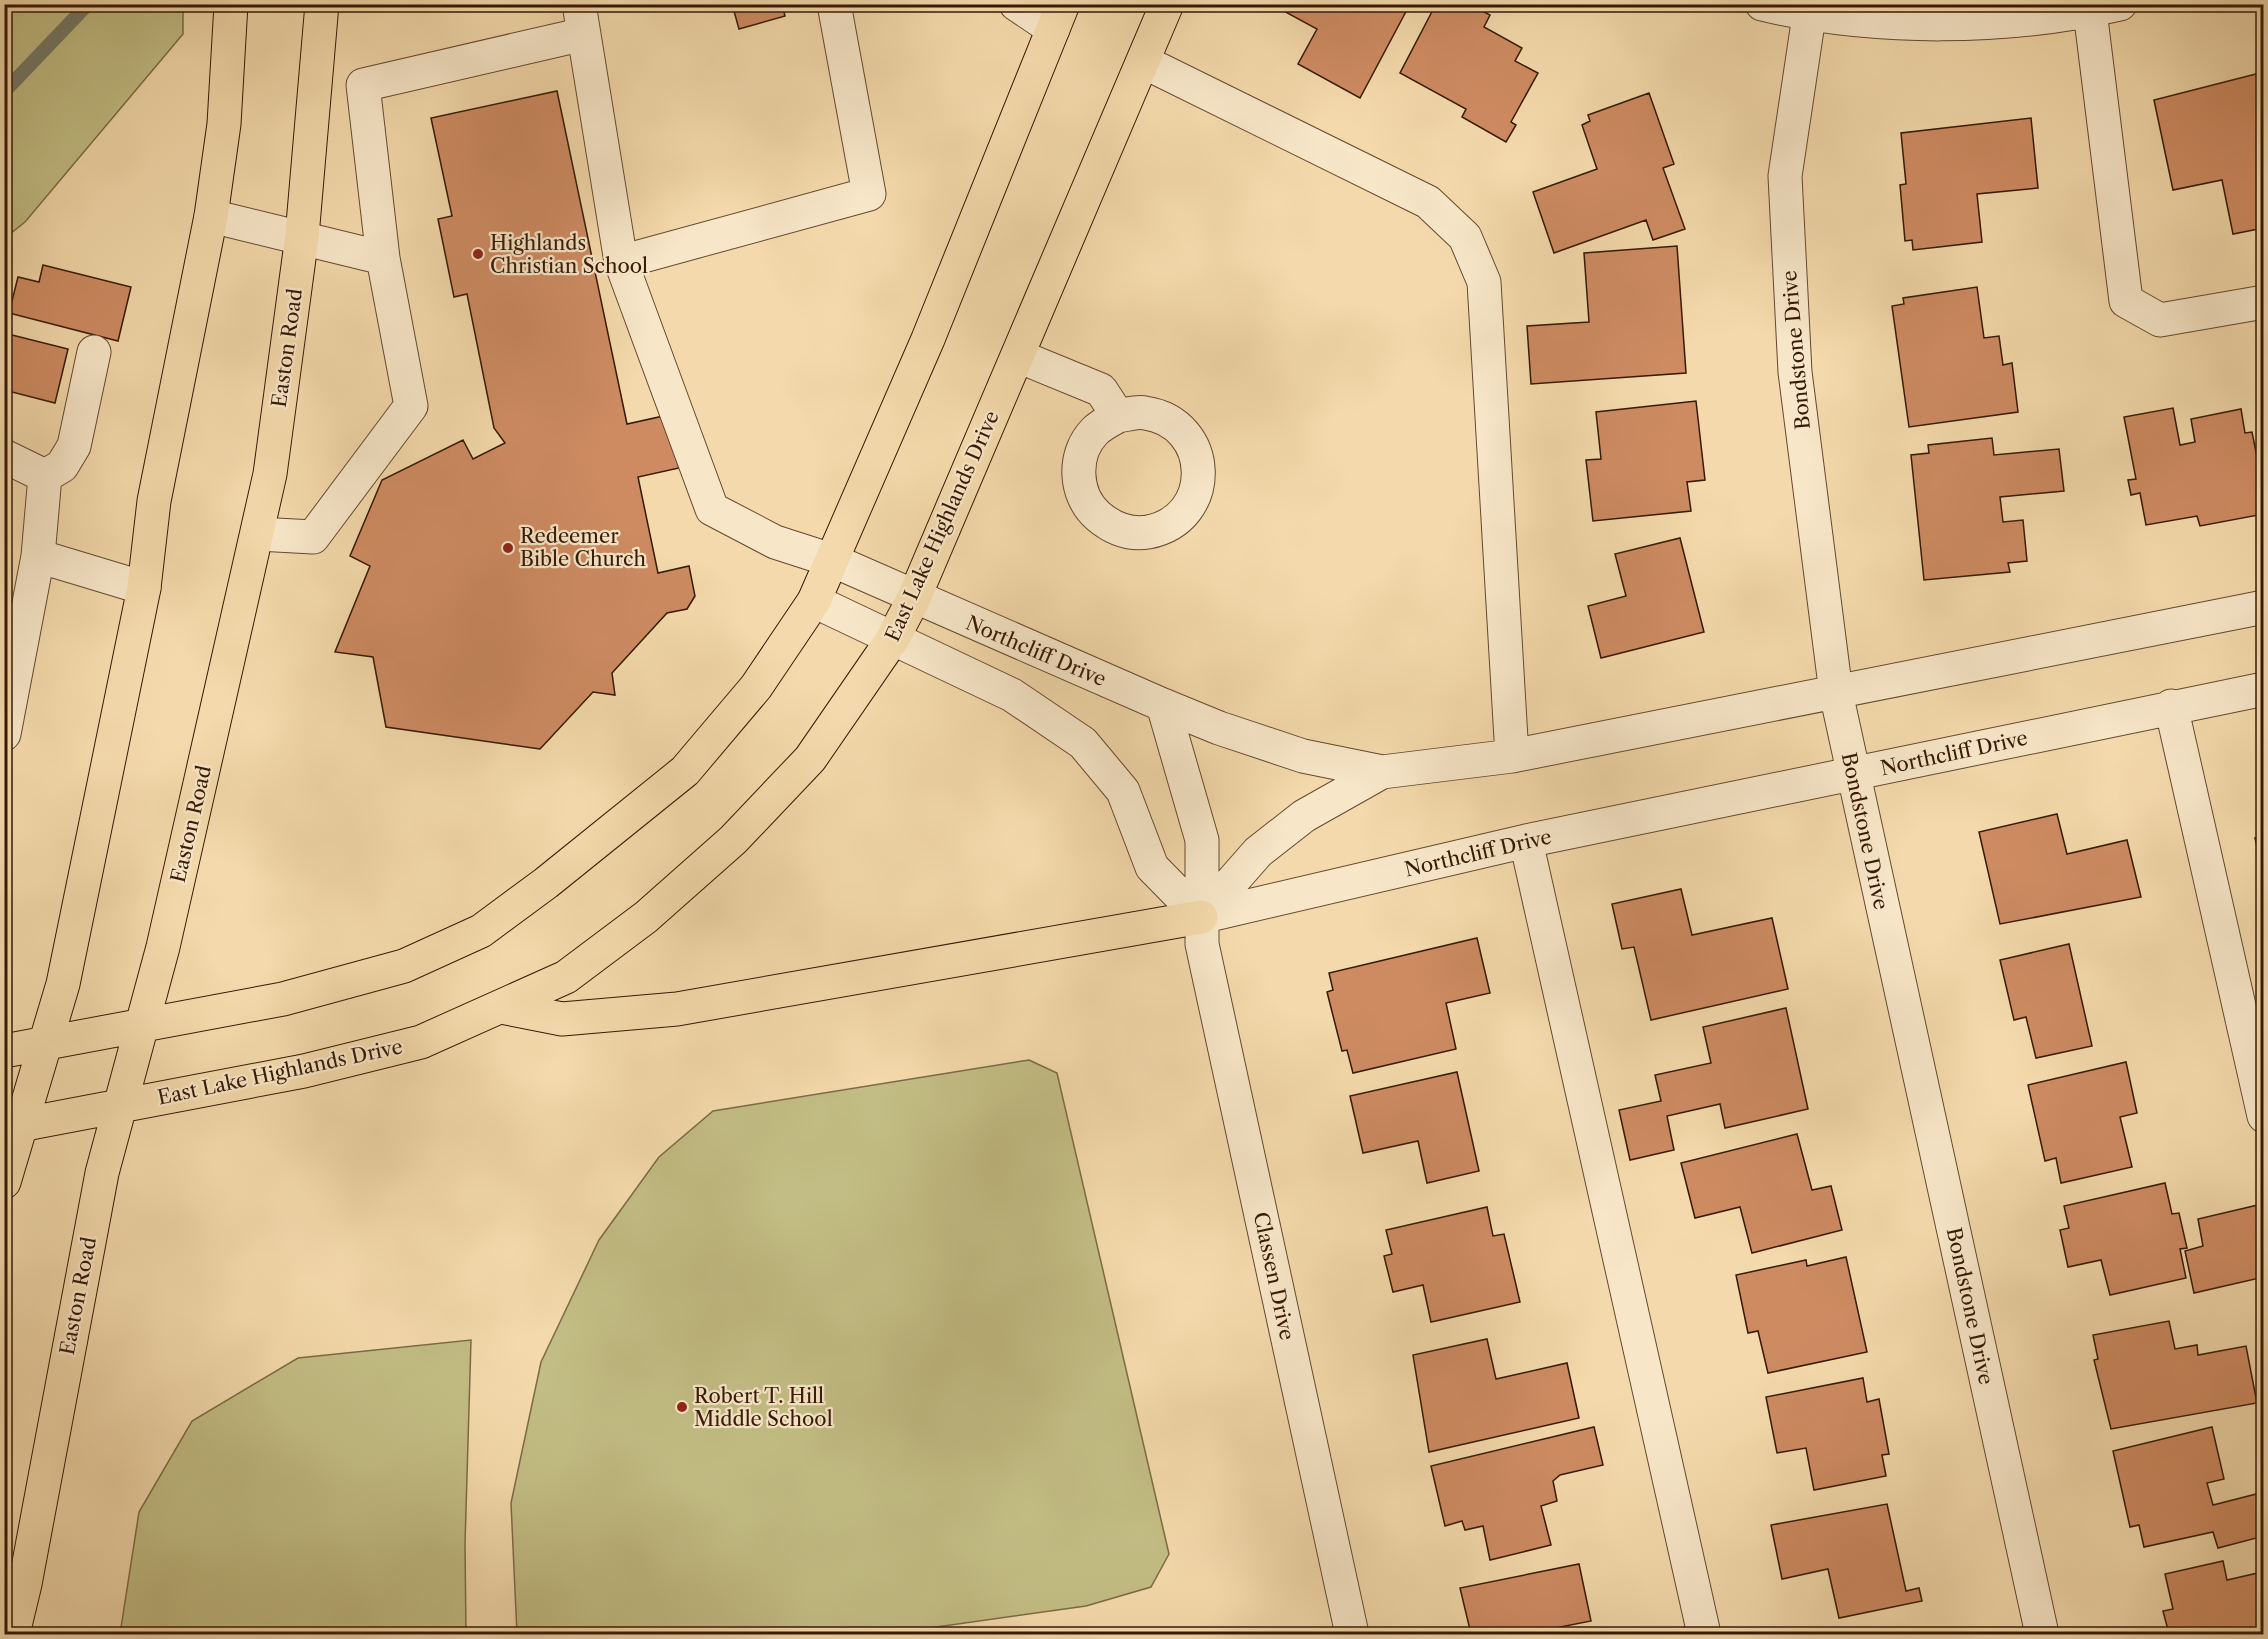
<svg xmlns="http://www.w3.org/2000/svg" width="2268" height="1639" font-family="'Libre Caslon Text',serif">
<style>
.green{fill:#c2bd84;stroke:#7c6b44;stroke-width:1.5}
.lines{fill:none;stroke-linecap:round;stroke-linejoin:round}
.stream{stroke:#737a69;stroke-width:14}
.building{fill:#ce8b62;stroke:#361904;stroke-width:1.5}
.minor-casing{stroke:#65492e;stroke-width:35}
.major-casing{stroke:#361904;stroke-width:35}
.minor{stroke:#f7e6c8;stroke-width:33}
.major{stroke:#f3d9ab;stroke-width:33}
.poi-dot{fill:#8f2418;stroke:#f7e6c8;stroke-width:2}
.labels{text-anchor:middle;dominant-baseline:central;stroke-width:4.5;stroke-linejoin:round;paint-order:stroke}
.poi-label{font-size:20px;fill:#361904;stroke:#f7e6c8;text-anchor:start}
.street-label{font-size:20px;fill:#361904;stroke:#f7e6c8}
</style>
<rect width="100%" height="100%" fill="#f3d9ab"/>
<filter id="stains"><feTurbulence type="fractalNoise" baseFrequency=".00333" numOctaves="4"/><feColorMatrix values="0 0 0 0 .2 0 0 0 0 .09 0 0 0 0 .02 0 0 0 .5 -.17"/></filter>
<radialGradient id="worn" r=".72"><stop offset=".6" stop-color="#630" stop-opacity="0"/><stop offset="1" stop-color="#630" stop-opacity=".3"/></radialGradient>
<!-- green -->
<path class="green" d="M 5,4 L 183,5 L 183,34 L 25,222 L 5,238 Z
M 1029,1060 L 1057,1073 L 1169,1554 L 1151,1587 L 1086,1606 L 887,1634 L 517,1634 L 511,1503 L 541,1362 L 599,1240 L 659,1157 L 713,1111 Z
M 471,1340 L 465,1544 L 466,1634 L 120,1634 L 139,1512 L 192,1421 L 298,1358 Z"/>
<g class="lines">
<!-- stream -->
<path class="stream" d="M 4,92 L 88,4"/>
</g>
<!-- building -->
<path class="building" d="M 732,4 L 782,4 L 785,16 L 739,29 Z
M 1283,4 L 1410,4 L 1360,98 L 1298,64 L 1317,29 L 1280,9 Z
M 1436,4 L 1469,4 L 1490,15 L 1484,27 L 1522,48 L 1515,61 L 1538,73 L 1511,122 L 1516,125 L 1506,142 L 1462,117 L 1466,109 L 1400,73 Z
M 2256,74 L 2264,108 L 2264,228 L 2233,234 L 2222,180 L 2173,190 L 2154,100 Z
M 557,91 L 627,424 L 668,415 L 679,468 L 638,477 L 658,573 L 689,566 L 695,596 L 687,609 L 667,613 L 612,673 L 615,695 L 593,692 L 540,749 L 386,727 L 373,657 L 335,652 L 370,566 L 350,556 L 382,480 L 463,440 L 473,459 L 505,443 L 494,428 L 467,294 L 454,297 L 438,219 L 452,216 L 431,118 Z
M 1649,93 L 1674,164 L 1663,168 L 1685,229 L 1653,240 L 1646,220 L 1554,253 L 1533,192 L 1597,169 L 1582,125 L 1590,121 L 1588,115 Z
M 2031,118 L 2038,188 L 1977,194 L 1982,242 L 1913,250 L 1912,240 L 1905,241 L 1900,185 L 1906,184 L 1901,133 Z
M 1677,246 L 1686,373 L 1531,384 L 1527,326 L 1589,322 L 1584,253 Z
M 43,265 L 131,287 L 118,341 L 9,313 L 18,277 L 39,282 Z
M 1977,287 L 1984,338 L 1999,336 L 2003,365 L 2012,363 L 2018,412 L 1909,427 L 1892,306 L 1904,304 L 1903,298 Z
M 4,333 L 68,349 L 55,403 L 4,390 Z
M 1696,401 L 1705,480 L 1687,482 L 1691,511 L 1593,521 L 1586,460 L 1601,459 L 1596,412 Z
M 2173,408 L 2180,445 L 2195,442 L 2191,419 L 2241,409 L 2245,433 L 2252,432 L 2264,492 L 2264,514 L 2200,526 L 2197,516 L 2146,525 L 2140,493 L 2131,495 L 2128,480 L 2136,479 L 2124,417 Z
M 1992,438 L 1994,455 L 2059,449 L 2064,491 L 2000,497 L 2003,522 L 2023,520 L 2027,561 L 2008,563 L 2010,572 L 1924,580 L 1911,455 L 1929,453 L 1928,445 Z
M 1680,538 L 1704,632 L 1601,658 L 1588,606 L 1626,596 L 1615,554 Z
M 2057,814 L 2067,854 L 2127,840 L 2141,897 L 2000,924 L 1979,832 Z
M 2264,837 L 2264,878 L 2255,838 Z
M 1681,889 L 1692,935 L 1772,918 L 1788,989 L 1651,1020 L 1634,947 L 1622,949 L 1612,904 Z
M 1477,938 L 1490,993 L 1446,1003 L 1456,1049 L 1353,1073 L 1347,1050 L 1342,1051 L 1327,992 L 1333,990 L 1329,973 Z
M 2069,944 L 2092,1046 L 2036,1058 L 2026,1017 L 2014,1020 L 2000,960 Z
M 1786,1008 L 1808,1109 L 1725,1128 L 1720,1104 L 1667,1116 L 1674,1150 L 1630,1160 L 1619,1110 L 1661,1101 L 1655,1075 L 1711,1063 L 1703,1027 Z
M 2126,1062 L 2137,1113 L 2120,1117 L 2132,1167 L 2061,1183 L 2056,1158 L 2045,1161 L 2028,1085 Z
M 1457,1072 L 1479,1171 L 1427,1183 L 1418,1141 L 1363,1153 L 1350,1096 Z
M 1797,1134 L 1812,1190 L 1831,1186 L 1842,1230 L 1752,1253 L 1740,1207 L 1695,1218 L 1681,1163 Z
M 2165,1183 L 2172,1214 L 2179,1213 L 2187,1248 L 2180,1249 L 2186,1278 L 2110,1295 L 2101,1260 L 2068,1267 L 2060,1230 L 2069,1228 L 2064,1206 Z
M 2262,1204 L 2264,1277 L 2194,1293 L 2185,1251 L 2203,1246 L 2198,1219 Z
M 1487,1207 L 1493,1236 L 1504,1234 L 1520,1302 L 1431,1322 L 1423,1285 L 1393,1292 L 1384,1256 L 1392,1254 L 1386,1230 Z
M 1846,1257 L 1867,1352 L 1768,1373 L 1758,1331 L 1748,1333 L 1736,1275 L 1806,1260 L 1807,1266 Z
M 2169,1321 L 2175,1349 L 2197,1345 L 2198,1355 L 2246,1346 L 2257,1403 L 2111,1429 L 2094,1360 L 2098,1359 L 2093,1335 Z
M 1487,1339 L 1496,1379 L 1567,1363 L 1579,1418 L 1429,1452 L 1413,1355 Z
M 1863,1378 L 1867,1402 L 1879,1399 L 1889,1454 L 1882,1455 L 1886,1476 L 1814,1490 L 1806,1448 L 1777,1453 L 1766,1397 Z
M 1594,1427 L 1603,1465 L 1560,1475 L 1553,1481 L 1557,1501 L 1541,1506 L 1551,1545 L 1490,1560 L 1483,1526 L 1465,1530 L 1462,1521 L 1445,1526 L 1431,1466 Z
M 2212,1427 L 2224,1479 L 2207,1483 L 2213,1505 L 2264,1492 L 2264,1536 L 2218,1548 L 2213,1532 L 2144,1547 L 2139,1525 L 2130,1527 L 2113,1451 Z
M 1887,1504 L 1906,1591 L 1919,1588 L 1922,1601 L 1839,1618 L 1828,1569 L 1782,1579 L 1771,1525 Z
M 2223,1561 L 2227,1580 L 2262,1572 L 2264,1634 L 2169,1634 L 2163,1611 L 2173,1609 L 2165,1574 Z
M 1579,1564 L 1591,1621 L 1550,1629 L 1551,1634 L 1471,1634 L 1460,1588 Z"/>
<g class="lines">
<defs>
<path id="minor" d="M 579,4 L 621,262 L 712,509 L 775,542 L 834,561 L 1163,705 L 1219,728 L 1303,756 L 1382,772 L 1512,756 L 2264,607
M 1016,4 L 1053,29
M 1762,4 C 1873,31 2009,30 2120,4
M 2090,11 L 2126,301 L 2160,320 L 2264,302
M 1809,16 L 1785,176 L 1795,372 L 1836,693 L 2042,1634
M 1144,62 L 1428,202 L 1465,237 L 1484,282 L 1512,756
M 211,216 L 383,258
M 621,262 L 869,194 L 834,4
M 1018,356 L 1101,390 L 1118,416 C 1126,415 1137,411 1145,413 C 1214,423 1217,519 1148,532 C 1129,535 1112,528 1098,516 C 1074,495 1072,454 1095,431 C 1101,425 1111,420 1118,416
M 4,456 L 45,476 L 38,556
M 45,476 L 62,466 L 74,446 L 94,352
M 258,534 L 313,537 L 411,406 L 383,258 L 363,85 L 584,34
M 814,601 L 1012,695 L 1083,743 L 1123,791 L 1152,867 L 1201,917
M 1163,705 L 1202,840 L 1202,944 L 1352,1634
M 2171,706 L 2264,1116
M 4,734 L 38,556 L 144,588
M 1526,841 L 1704,1634
M 1201,917 L 1526,841 L 2264,689
M 1201,917 L 1258,852 L 1304,816 L 1382,772"/>
<path id="major" d="M 501,1007 L 562,1019 L 677,1009 L 1201,917
M 4,1051 L 283,999 L 404,966 L 481,931 L 546,883 L 685,771 L 756,687 L 814,601 L 928,339 L 1063,4
M 4,1128 L 304,1071 L 421,1042 L 566,977 L 646,917 L 733,840 L 810,759 L 892,640 L 914,598 L 1167,4
M 4,1182 L 63,984 L 144,588 L 154,501 L 211,216 L 224,124 L 231,4
M 13,1634 L 25,1584 L 102,1173 L 163,947 L 270,474 L 302,236 L 322,4"/>
</defs>
<!-- minor casing -->
<use href="#minor" class="minor-casing"/>
<!-- major casing -->
<use href="#major" class="major-casing"/>
<!-- minor -->
<use href="#minor" class="minor"/>
<!-- major -->
<use href="#major" class="major"/>
</g>
<!-- markers -->
<g class="poi-dot">
<circle cx="478" cy="254" r="6"/>
<circle cx="508" cy="548" r="6"/>
<circle cx="682" cy="1407" r="6"/>
</g>
<g class="labels">
<!-- poi labels -->
<g class="poi-label">
<text x="490" y="243">Highlands<tspan x="490" dy="23">Christian School</tspan></text>
<text x="520" y="536">Redeemer<tspan x="520" dy="23">Bible Church</tspan></text>
<text x="694" y="1396">Robert T. Hill<tspan x="694" dy="23">Middle School</tspan></text>
</g>
<!-- street labels -->
<g class="street-label">
<text transform="translate(287 348) rotate(-82)">Easton Road</text>
<text transform="translate(1796 350) rotate(-95)">Bondstone Drive</text>
<text transform="translate(942 526) rotate(-66)">East Lake Highlands Drive</text>
<text transform="translate(1036 651) rotate(23)">Northcliff Drive</text>
<text transform="translate(1954 753) rotate(-12)">Northcliff Drive</text>
<text transform="translate(191 824) rotate(-77)">Easton Road</text>
<text transform="translate(1865 831) rotate(78)">Bondstone Drive</text>
<text transform="translate(1478 853) rotate(-13)">Northcliff Drive</text>
<text transform="translate(280 1072) rotate(-12)">East Lake Highlands Drive</text>
<text transform="translate(1274 1276) rotate(78)">Classen Drive</text>
<text transform="translate(78 1296) rotate(-79)">Easton Road</text>
<text transform="translate(1970 1306) rotate(78)">Bondstone Drive</text>
</g>
</g>
<!-- margin -->
<rect width="2268" height="1639" fill="none" stroke="#f3d9ab" stroke-width="24"/>
<rect x="6" y="6" width="2256" height="1627" fill="none" stroke="#361904" stroke-width="3"/>
<rect x="12" y="12" width="2244" height="1615" fill="none" stroke="#361904" stroke-width="1.5"/>
<rect width="100%" height="100%" filter="url(#stains)"/>
<rect width="100%" height="100%" fill="url(#worn)"/>
</svg>
